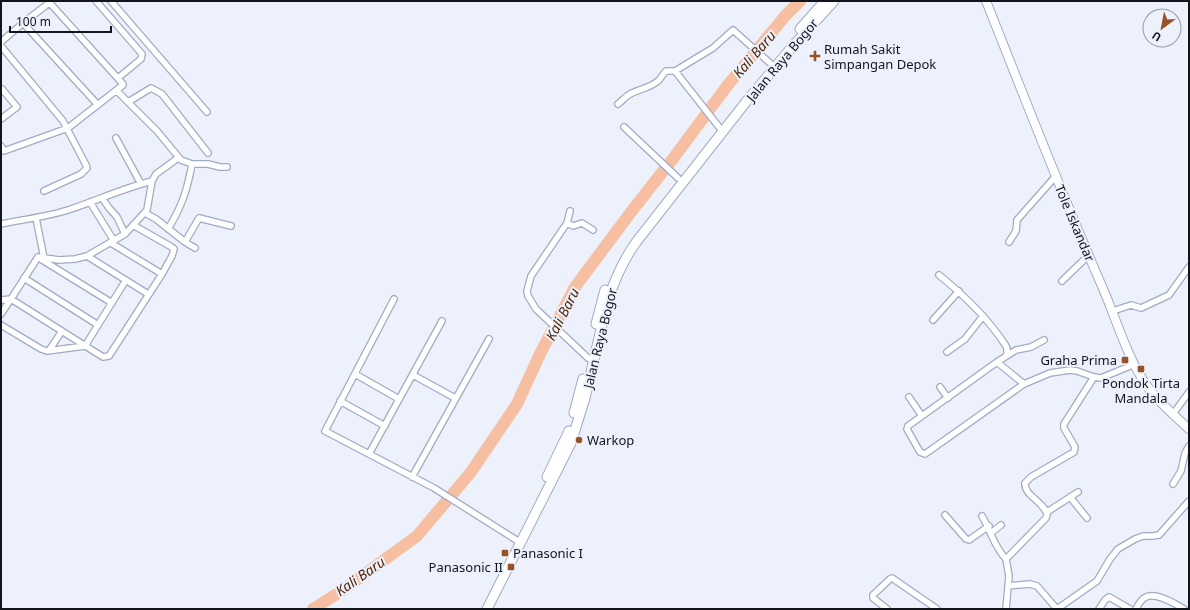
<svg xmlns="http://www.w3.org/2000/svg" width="1190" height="610" font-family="'Noto Sans',sans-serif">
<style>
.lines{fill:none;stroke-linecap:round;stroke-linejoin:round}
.river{stroke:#f6bfa1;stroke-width:12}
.minor-casing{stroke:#a2aac4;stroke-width:8}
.secondary-casing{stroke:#a2aac4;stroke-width:10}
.trunk-casing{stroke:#a2aac4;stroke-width:11}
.minor{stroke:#fff;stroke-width:5.5}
.secondary{stroke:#fff;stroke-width:8}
.trunk{stroke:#fff;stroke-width:9}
.poi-dot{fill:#975227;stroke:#edf1fb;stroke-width:1.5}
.labels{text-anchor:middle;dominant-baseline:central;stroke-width:4;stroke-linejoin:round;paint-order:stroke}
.poi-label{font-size:13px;fill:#12151e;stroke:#edf1fb;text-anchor:start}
.street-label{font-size:13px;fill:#12151e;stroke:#edf1fb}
.water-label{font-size:14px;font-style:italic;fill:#51270a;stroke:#edf1fb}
</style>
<rect width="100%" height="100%" fill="#edf1fb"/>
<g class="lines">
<!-- river -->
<path class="river" d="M 313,609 L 343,590 L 417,536 L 471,472 L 517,404 L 540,354 L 575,287 L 631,212 L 675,156 L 727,86 L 786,15 L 800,1"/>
<defs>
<path id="minor" d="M 96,1 L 142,54 L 141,59 L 118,78
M 111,1 L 207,112
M 23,23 L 98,105
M 1,42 L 23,23 L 49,3
M 1,46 L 63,121 L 86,165 L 87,168 L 81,174 L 44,191
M 675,71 L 719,127
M 117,91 L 157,131 L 181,160 L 192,164 L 208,164 L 220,167 L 227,167
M 128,102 L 151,88 L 162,94 L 208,153
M 618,104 C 622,101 626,96 630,94 C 639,89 650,88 658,81 C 661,78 663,74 666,71 L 675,71 L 713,48 L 733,30 L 770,63
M 1,119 L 17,107 L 2,89
M 624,127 L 678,178
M 116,138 L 141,184
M 1,146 L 4,151 L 68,128 L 123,85 L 123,84 L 48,1
M 102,198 L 109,208 L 117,217 L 125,234
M 90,202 L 114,241
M 570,211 L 567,223 L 531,276 L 527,291 L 528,296 L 536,309 L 588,358 L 593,361
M 145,213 L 156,219 L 185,242 L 199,218 L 231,226
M 36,218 L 44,258
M 567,223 L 573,226 L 582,223 L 593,230
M 1,224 C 24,219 48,217 71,209 C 98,200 124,188 152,181
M 168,229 C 182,206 187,191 192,164
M 185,242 L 195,248
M 1009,242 L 1016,231 L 1017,220 L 1055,177
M 111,243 L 162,274
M 87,256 L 148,294
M 39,258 L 112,303
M 939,275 C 965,296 988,318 1006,346 L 1007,349 L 1007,355
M 24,278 L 98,325
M 1062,281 L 1089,255
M 394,299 L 325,431 L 434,488 L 521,543
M 1,300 L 11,299 L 38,257 L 59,260 L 75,259 L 87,256 L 125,234 L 147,210 L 152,181 L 156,174 L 178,158
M 1113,311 L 1131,305 L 1141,308 L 1169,295 L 1189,267
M 1,314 L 11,299 L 103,357 L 109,356 L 162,274 L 172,256 L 174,249 L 170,246 L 133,225
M 933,320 L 959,291
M 1,325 L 41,349 L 47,351 L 85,346 L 126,280
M 50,349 L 62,331
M 947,352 L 965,339 L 983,316
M 997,362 L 1016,350 L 1031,347 L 1044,340
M 355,374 L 399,399
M 413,375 L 455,398
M 1024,384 L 997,362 L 908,426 L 907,429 L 920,452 L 925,454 L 1024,384 L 1050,373 L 1070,370 L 1077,371 L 1094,377 L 1101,378 L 1135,364
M 940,387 L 948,398
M 909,397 L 922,416
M 340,401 L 385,426
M 1173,414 L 1189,392
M 369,454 L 442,321
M 412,477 L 489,339
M 1173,484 L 1181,471 L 1185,453 L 1189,446
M 1070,497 L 1087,518
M 1047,512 L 1078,492
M 945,515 L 966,539 L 969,540 L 989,526
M 982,516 C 991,531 994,547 1006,559
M 991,533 L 1001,525
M 1008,586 L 1030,584 L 1037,586 L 1057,609
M 887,609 L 873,598 L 873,595 L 890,579 L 892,578 L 937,609
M 1006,609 L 1009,576 L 1006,559 L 1046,518 L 1047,515 C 1045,502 1024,496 1025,483 L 1031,477 L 1074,452 L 1075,447 L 1064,428 L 1064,424 L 1094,377
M 1057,609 L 1097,581 L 1110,559 L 1118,549 L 1135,539 L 1143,536 L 1152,536 L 1159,535 L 1189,501
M 1099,609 L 1105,600 L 1109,597 L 1130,609
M 1136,609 C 1138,605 1141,599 1146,597 C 1155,592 1176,604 1184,609"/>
<path id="secondary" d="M 986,1 C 1024,96 1060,190 1101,284 C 1115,315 1126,355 1145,383 C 1156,400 1174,415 1189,429"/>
<path id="trunk" d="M 800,29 L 823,3
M 596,324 L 605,290
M 574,413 L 583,379
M 547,477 L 569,431
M 487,609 L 571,443 L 585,398 L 607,303 C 614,281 623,260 637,241 L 746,102 L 792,47 L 834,1"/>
</defs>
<!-- minor casing -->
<use href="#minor" class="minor-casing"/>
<!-- secondary casing -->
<use href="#secondary" class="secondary-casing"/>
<!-- trunk casing -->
<use href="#trunk" class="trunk-casing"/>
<!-- minor -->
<use href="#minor" class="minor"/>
<!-- secondary -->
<use href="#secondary" class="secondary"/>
<!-- trunk -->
<use href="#trunk" class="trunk"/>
</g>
<!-- markers -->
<g class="poi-dot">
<path d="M813 50h4v4h4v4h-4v4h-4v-4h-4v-4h4z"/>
<rect x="1121" y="356" width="8" height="8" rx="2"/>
<rect x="1137" y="365" width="8" height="8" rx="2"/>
<circle cx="579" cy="440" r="4"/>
<rect x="501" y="549" width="8" height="8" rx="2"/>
<rect x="507" y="563" width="8" height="8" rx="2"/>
</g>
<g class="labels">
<!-- poi labels -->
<g class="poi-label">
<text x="824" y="49">Rumah Sakit<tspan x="824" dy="15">Simpangan Depok</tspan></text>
<text x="1117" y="360" text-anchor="end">Graha Prima</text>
<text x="1141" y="383" text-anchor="middle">Pondok Tirta<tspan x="1141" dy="15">Mandala</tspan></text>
<text x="587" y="440">Warkop</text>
<text x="513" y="553">Panasonic I</text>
<text x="503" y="567" text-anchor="end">Panasonic II</text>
</g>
<!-- street labels -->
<g class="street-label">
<text transform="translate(782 60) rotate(-50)">Jalan Raya Bogor</text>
<text transform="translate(1075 223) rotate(67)">Tole Iskandar</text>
<text transform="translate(600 338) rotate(-76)">Jalan Raya Bogor</text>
</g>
<!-- water labels -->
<g class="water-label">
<text transform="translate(754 54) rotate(-49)">Kali Baru</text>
<text transform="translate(562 314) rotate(-63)">Kali Baru</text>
<text transform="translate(360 576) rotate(-35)">Kali Baru</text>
</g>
</g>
<!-- border -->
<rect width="1190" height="610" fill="none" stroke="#12151e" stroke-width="4"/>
<!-- north arrow -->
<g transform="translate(1162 28) rotate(212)"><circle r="19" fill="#edf1fb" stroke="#9599a3"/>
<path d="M0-3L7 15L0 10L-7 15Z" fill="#975227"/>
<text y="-6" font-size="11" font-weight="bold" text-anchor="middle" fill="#12151e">U</text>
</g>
<!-- scale -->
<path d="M10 26v6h101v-6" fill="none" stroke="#12151e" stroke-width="2"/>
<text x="16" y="26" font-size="12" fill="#12151e" stroke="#edf1fb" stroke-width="3" paint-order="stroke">100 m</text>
</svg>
